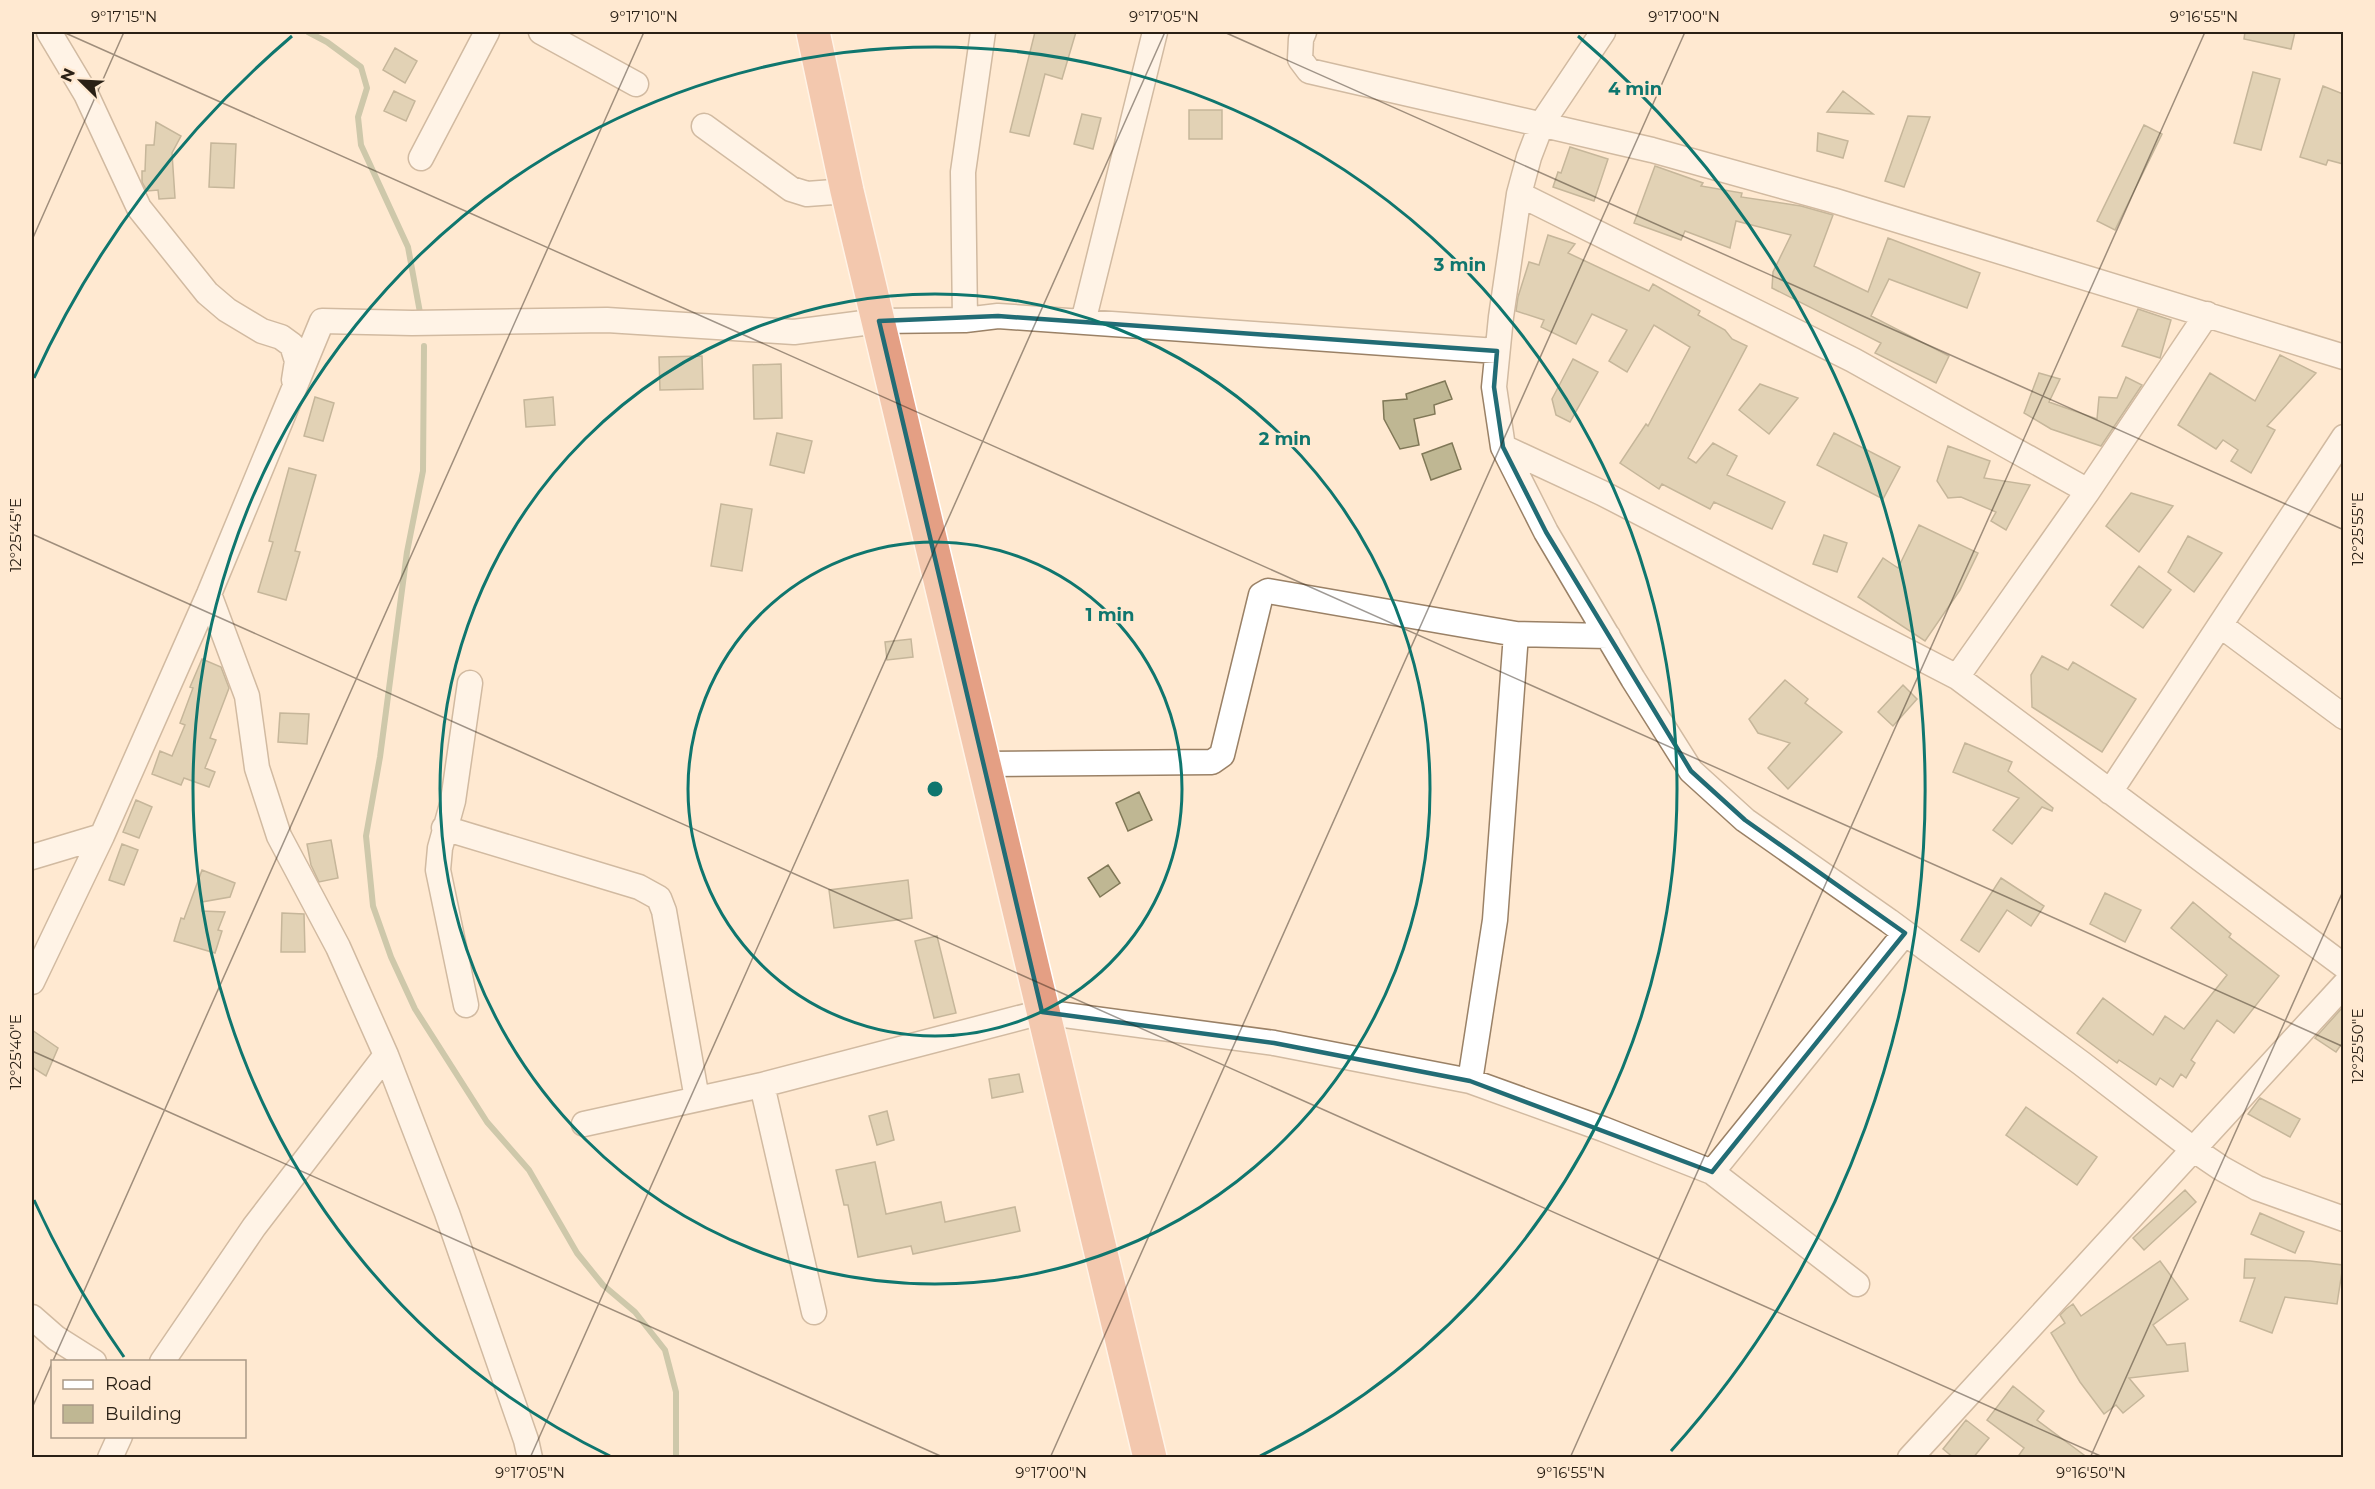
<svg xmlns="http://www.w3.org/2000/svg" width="2375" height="1489" font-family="Montserrat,sans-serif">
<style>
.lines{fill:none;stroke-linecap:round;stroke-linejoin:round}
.stream{stroke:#929f7b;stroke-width:6}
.building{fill:#bfb793;stroke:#807857;stroke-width:1.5}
.minor-casing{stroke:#9a8166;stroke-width:27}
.trunk-casing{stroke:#fff;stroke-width:36}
.minor{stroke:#fff;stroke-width:24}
.trunk{stroke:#e49f84;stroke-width:33}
.marked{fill:none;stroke:#226c75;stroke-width:4.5;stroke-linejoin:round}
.ticks{fill:none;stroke:#2a2015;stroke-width:1.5;stroke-opacity:0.45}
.ring{fill:none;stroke:#0f766e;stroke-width:3}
.centre{fill:#0f766e;stroke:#ffe9d1;stroke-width:3}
.ring-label{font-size:18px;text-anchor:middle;font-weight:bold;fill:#0f766e;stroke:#ffe9d1;stroke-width:4.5;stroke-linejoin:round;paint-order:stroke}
.neatline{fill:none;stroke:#2a2015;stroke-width:2}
.ticks-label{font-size:15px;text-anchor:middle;fill:#2a2015}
</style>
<rect width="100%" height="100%" fill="#ffe9d1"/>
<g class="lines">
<!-- stream -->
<path class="stream" d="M 308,32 L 327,42 L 361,67 L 367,88 L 358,117 L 361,145 L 408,247 L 421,318
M 424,346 L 423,471 L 407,552 L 380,757 L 366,836 L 373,906 L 391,957 L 415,1009 L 487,1122 L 529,1170 L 577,1253 L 603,1285 L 635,1312 L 665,1350 L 676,1392 L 676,1458"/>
</g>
<!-- building -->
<path class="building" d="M 1035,32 L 1076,32 L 1062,79 L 1045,74 L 1029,136 L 1010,132 Z
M 2245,32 L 2295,32 L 2291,49 L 2244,39 Z
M 395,48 L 417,61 L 405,83 L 383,70 Z
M 2253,72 L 2280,79 L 2261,150 L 2234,143 Z
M 2323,86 L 2343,94 L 2343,164 L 2328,160 L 2326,165 L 2300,157 Z
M 394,91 L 415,101 L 406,121 L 384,111 Z
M 1843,91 L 1873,114 L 1827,112 Z
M 1189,110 L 1222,110 L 1222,139 L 1189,139 Z
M 1082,114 L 1101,118 L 1093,149 L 1074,144 Z
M 1908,116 L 1930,117 L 1904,187 L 1885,181 Z
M 156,122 L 181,136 L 172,153 L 175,198 L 159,199 L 158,190 L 147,191 L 142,182 L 142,171 L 145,171 L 146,145 L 154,145 Z
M 2144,125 L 2162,134 L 2115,230 L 2097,221 Z
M 1818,133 L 1848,141 L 1843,158 L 1817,151 Z
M 211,143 L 236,144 L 234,188 L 209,187 Z
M 1570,147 L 1608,159 L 1594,201 L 1553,187 L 1558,172 L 1561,173 Z
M 1655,166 L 1703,183 L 1701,186 L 1742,193 L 1741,197 L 1801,206 L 1833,215 L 1814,266 L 1868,292 L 1888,238 L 1980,273 L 1967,308 L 1889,279 L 1871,316 L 1949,356 L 1936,383 L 1875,353 L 1881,343 L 1772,288 L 1773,272 L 1791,235 L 1736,221 L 1730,248 L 1685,231 L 1681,240 L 1634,223 Z
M 1548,235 L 1575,244 L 1568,253 L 1649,291 L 1653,284 L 1700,311 L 1698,315 L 1725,330 L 1732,339 L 1747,346 L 1688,458 L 1696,463 L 1713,443 L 1737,456 L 1727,475 L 1785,502 L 1772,529 L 1714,502 L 1710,509 L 1662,484 L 1659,489 L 1620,463 L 1646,424 L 1648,426 L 1690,347 L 1654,325 L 1627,372 L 1609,361 L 1627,330 L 1592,314 L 1576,344 L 1541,327 L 1544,320 L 1516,311 L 1518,297 L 1529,262 L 1539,265 Z
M 2138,309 L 2171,320 L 2160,358 L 2122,346 Z
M 2280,355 L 2316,373 L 2267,426 L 2275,430 L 2251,473 L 2231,461 L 2238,450 L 2223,440 L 2216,449 L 2178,425 L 2210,373 L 2255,401 Z
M 702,356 L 703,389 L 660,390 L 659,357 Z
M 1573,359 L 1598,372 L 1570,422 L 1556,415 L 1552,399 Z
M 781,364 L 782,418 L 754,419 L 753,365 Z
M 2039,373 L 2060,379 L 2049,402 L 2097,419 L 2099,397 L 2117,398 L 2126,377 L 2142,385 L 2101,446 L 2051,429 L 2024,413 Z
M 1445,381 L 1452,399 L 1434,405 L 1435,414 L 1414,419 L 1419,445 L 1400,449 L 1384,419 L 1383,401 L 1407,399 L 1406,394 Z
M 1760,384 L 1798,398 L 1769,434 L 1739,410 Z
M 315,397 L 334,403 L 323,441 L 304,436 Z
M 553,397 L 555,425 L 526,427 L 524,400 Z
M 777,433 L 812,441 L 804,473 L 770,465 Z
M 1834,433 L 1900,467 L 1883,499 L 1817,465 Z
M 1452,443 L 1461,469 L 1431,480 L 1422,454 Z
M 1948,446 L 1990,461 L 1984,478 L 2030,485 L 2006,530 L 1991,521 L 1996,512 L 1961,497 L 1948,498 L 1937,481 Z
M 289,468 L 316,475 L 295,551 L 300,552 L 286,600 L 258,592 L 273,542 L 269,541 Z
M 2131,493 L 2173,506 L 2139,552 L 2106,526 Z
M 721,504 L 752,509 L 742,571 L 711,566 Z
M 1919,525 L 1978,553 L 1960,590 L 1925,641 L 1858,597 L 1883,558 L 1898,568 Z
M 1824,535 L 1847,543 L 1837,572 L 1813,564 Z
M 2188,536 L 2222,553 L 2194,592 L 2168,572 Z
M 2139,566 L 2171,590 L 2143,628 L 2111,605 Z
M 911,639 L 913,657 L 887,660 L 885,642 Z
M 2042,656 L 2068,670 L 2073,662 L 2136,699 L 2102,752 L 2032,707 L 2031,675 Z
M 202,659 L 221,667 L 229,688 L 210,738 L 216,740 L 205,768 L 215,772 L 209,787 L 184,778 L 181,785 L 152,774 L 160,751 L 172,756 L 185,725 L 180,723 L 193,688 L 190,687 Z
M 1785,680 L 1808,699 L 1805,703 L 1842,732 L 1788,789 L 1768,768 L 1790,743 L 1758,733 L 1749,719 Z
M 1903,685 L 1917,699 L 1893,726 L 1878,712 Z
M 280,713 L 309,714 L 307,744 L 278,742 Z
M 1965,743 L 2012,762 L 2008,771 L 2053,808 L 2052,811 L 2042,807 L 2012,844 L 1993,830 L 2019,798 L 1953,772 Z
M 1139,792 L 1152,820 L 1128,831 L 1116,803 Z
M 136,800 L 152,807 L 139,838 L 123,832 Z
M 331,840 L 338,878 L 319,882 L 311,865 L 307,844 Z
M 122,844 L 138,850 L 124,885 L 109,880 Z
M 1108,865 L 1120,883 L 1100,897 L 1088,878 Z
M 202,870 L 235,883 L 230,897 L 202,902 L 202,911 L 225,912 L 218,930 L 222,931 L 215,953 L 174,941 L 181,918 L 184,919 Z
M 2001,878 L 2044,906 L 2031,926 L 2007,910 L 1979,952 L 1961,940 Z
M 908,880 L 912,918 L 834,928 L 829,890 Z
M 2105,893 L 2141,910 L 2125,942 L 2090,924 Z
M 2193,902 L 2231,934 L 2229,937 L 2279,976 L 2234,1033 L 2217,1020 L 2191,1060 L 2195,1063 L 2186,1078 L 2181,1074 L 2173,1087 L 2160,1078 L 2156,1085 L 2119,1060 L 2117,1063 L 2077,1033 L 2103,998 L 2153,1035 L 2165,1016 L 2184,1029 L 2227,975 L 2171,928 Z
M 282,913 L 304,914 L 305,952 L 281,952 Z
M 937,936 L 956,1013 L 934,1018 L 915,941 Z
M 2343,1007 L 2343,1042 L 2336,1052 L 2315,1038 Z
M 32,1030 L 58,1048 L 46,1076 L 32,1067 Z
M 1019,1074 L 1023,1092 L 992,1098 L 989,1079 Z
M 2260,1098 L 2300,1119 L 2290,1137 L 2248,1114 Z
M 2026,1107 L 2097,1157 L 2077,1185 L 2006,1135 Z
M 887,1111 L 894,1140 L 877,1145 L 869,1116 Z
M 875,1162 L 886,1214 L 941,1202 L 945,1222 L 1015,1207 L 1020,1231 L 913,1254 L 911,1246 L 858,1257 L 848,1205 L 844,1205 L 836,1170 Z
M 2185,1190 L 2196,1202 L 2144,1250 L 2133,1238 Z
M 2260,1213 L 2304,1232 L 2295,1253 L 2251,1234 Z
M 2245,1259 L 2310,1261 L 2343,1265 L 2337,1304 L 2285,1297 L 2272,1333 L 2240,1321 L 2255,1278 L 2244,1278 Z
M 2160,1261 L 2188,1299 L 2153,1325 L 2167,1345 L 2185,1343 L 2188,1371 L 2129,1378 L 2144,1396 L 2123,1413 L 2116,1405 L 2104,1414 L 2080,1382 L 2051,1333 L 2065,1323 L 2060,1315 L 2066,1309 L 2073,1304 L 2081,1316 Z
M 2013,1386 L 2044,1411 L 2037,1420 L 2088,1458 L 2017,1458 L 2024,1448 L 1987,1420 Z
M 1966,1420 L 1989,1438 L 1973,1458 L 1954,1458 L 1943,1449 Z"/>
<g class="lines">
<defs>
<path id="minor" d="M 49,32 L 86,94 L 139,208 L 207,293 L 227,310 L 262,331 L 281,337 L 292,345 L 297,361 L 294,380
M 541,32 L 636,84
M 1304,32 L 1301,39 L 1300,59 L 1309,71 L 1652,150 L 1832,200 L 2344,357
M 1603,32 L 1542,123 L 1529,157 L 1519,194 L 1501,317 L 1494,387 L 1503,447 L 1546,532 L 1633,679 L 1691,771 L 1745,820 L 1889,921 L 2081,1063 L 2193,1149 L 2221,1168 L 2257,1188 L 2344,1219
M 704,126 L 791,189 L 807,194 L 847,191
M 421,158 L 487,32
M 1519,194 L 1853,360 L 2088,491
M 965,320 L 963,172 L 983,32
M 1083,322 L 1155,32
M 1503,447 L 1602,493 L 1957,677 L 2344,966
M 209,594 L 247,696 L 257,768 L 279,836 L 338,947 L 386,1055 L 447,1213 L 526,1440 L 530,1458
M 2220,625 L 2344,717
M 1957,677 L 2088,491 L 2207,314
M 983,764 L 1212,762 L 1222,755 L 1261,595 L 1268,591 L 1516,634 L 1608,636
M 2110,792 L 2344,437
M 444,828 L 639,887 L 659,898 L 664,911 L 697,1099
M 32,857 L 102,836
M 32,982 L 102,836 L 209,594 L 322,321 L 412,323 L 607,320 L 794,332 L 879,321 L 965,320 L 998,316 L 1497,351
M 466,1005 L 438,870 L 440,848 L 453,801 L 470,683
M 1470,1081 L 1495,920 L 1516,634
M 762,1085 L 814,1312
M 584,1124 L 762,1085 L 1042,1012 L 1274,1043 L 1470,1081 L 1603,1129 L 1712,1172 L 1857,1284
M 1712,1172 L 1905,933
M 32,1317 L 56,1338 L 94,1362
M 162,1362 L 254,1227 L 386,1055
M 110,1458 L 120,1436
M 1910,1458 L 2344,985"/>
<path id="trunk" d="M 813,32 L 847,191 L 1150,1458"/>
</defs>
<!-- minor casing -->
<use href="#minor" class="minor-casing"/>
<!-- trunk casing -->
<use href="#trunk" class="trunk-casing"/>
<!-- minor -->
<use href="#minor" class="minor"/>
<!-- trunk -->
<use href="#trunk" class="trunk"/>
</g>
<!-- marked area -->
<path d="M0 0H2375V1489H0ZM 998,316 L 1497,351 L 1494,387 L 1503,447 L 1546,532 L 1691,771 L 1745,820 L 1905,933 L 1712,1172 L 1470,1081 L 1274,1043 L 1042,1012 L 879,321 Z" fill="#ffe9d1" fill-opacity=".55" fill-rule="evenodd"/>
<path class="marked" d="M 998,316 L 1497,351 L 1494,387 L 1503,447 L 1546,532 L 1691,771 L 1745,820 L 1905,933 L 1712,1172 L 1470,1081 L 1274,1043 L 1042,1012 L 879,321 Z"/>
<!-- ticks -->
<path class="ticks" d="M 63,32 L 2344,1047M 1224,32 L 2344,530M 32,240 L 124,32M 32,534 L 2105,1458M 32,1051 L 945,1458M 32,1408 L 644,32M 530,1458 L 1165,32M 1050,1458 L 1685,32M 1570,1458 L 2205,32M 2090,1458 L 2344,889"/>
<!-- distance rings -->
<g class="ring">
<circle cx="935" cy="789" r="247"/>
<circle cx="935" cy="789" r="495"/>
<path d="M610 1456A742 742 0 1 1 1260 1456"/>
<path d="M124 1357A990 990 0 0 1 34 1200M34 378A990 990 0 0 1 292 36M1578 36A990 990 0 0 1 1671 1451"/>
</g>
<circle cx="935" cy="789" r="9" class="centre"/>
<g class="ring-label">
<text x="1635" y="95">4 min</text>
<text x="1460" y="271">3 min</text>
<text x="1285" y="445">2 min</text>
<text x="1110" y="621">1 min</text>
</g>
<!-- border -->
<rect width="2375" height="1489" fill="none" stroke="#ffe9d1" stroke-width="66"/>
<!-- legend -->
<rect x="51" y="1360" width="195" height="78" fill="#ffe9d1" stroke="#aa9986" stroke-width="1.5"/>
<rect x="63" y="1380" width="30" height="9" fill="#ffffff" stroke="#aa9986" stroke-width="1.5"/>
<text x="105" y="1390" font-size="18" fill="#2a2015">Road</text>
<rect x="63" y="1405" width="30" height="18" fill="#bfb793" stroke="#aa9986" stroke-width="1.5"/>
<text x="105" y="1420" font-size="18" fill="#2a2015">Building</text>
<!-- north arrow -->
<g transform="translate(81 81) rotate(294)" stroke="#ffe9d1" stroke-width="4.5" paint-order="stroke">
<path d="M0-4.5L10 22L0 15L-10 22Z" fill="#2a2015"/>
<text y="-9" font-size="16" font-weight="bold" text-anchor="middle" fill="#2a2015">N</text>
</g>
<rect x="33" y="33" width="2309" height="1423" class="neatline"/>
<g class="ticks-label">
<text x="124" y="22">9°17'15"N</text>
<text x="644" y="22">9°17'10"N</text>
<text x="1164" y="22">9°17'05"N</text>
<text x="1684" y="22">9°17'00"N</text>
<text x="2204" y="22">9°16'55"N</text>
<text transform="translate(2358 529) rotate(-90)" y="5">12°25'55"E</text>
<text transform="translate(16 535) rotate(-90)" y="5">12°25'45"E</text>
<text transform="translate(2358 1046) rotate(-90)" y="5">12°25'50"E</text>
<text transform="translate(16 1052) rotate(-90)" y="5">12°25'40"E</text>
<text x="530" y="1478">9°17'05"N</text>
<text x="1051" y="1478">9°17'00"N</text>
<text x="1571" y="1478">9°16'55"N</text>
<text x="2091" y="1478">9°16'50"N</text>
</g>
</svg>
